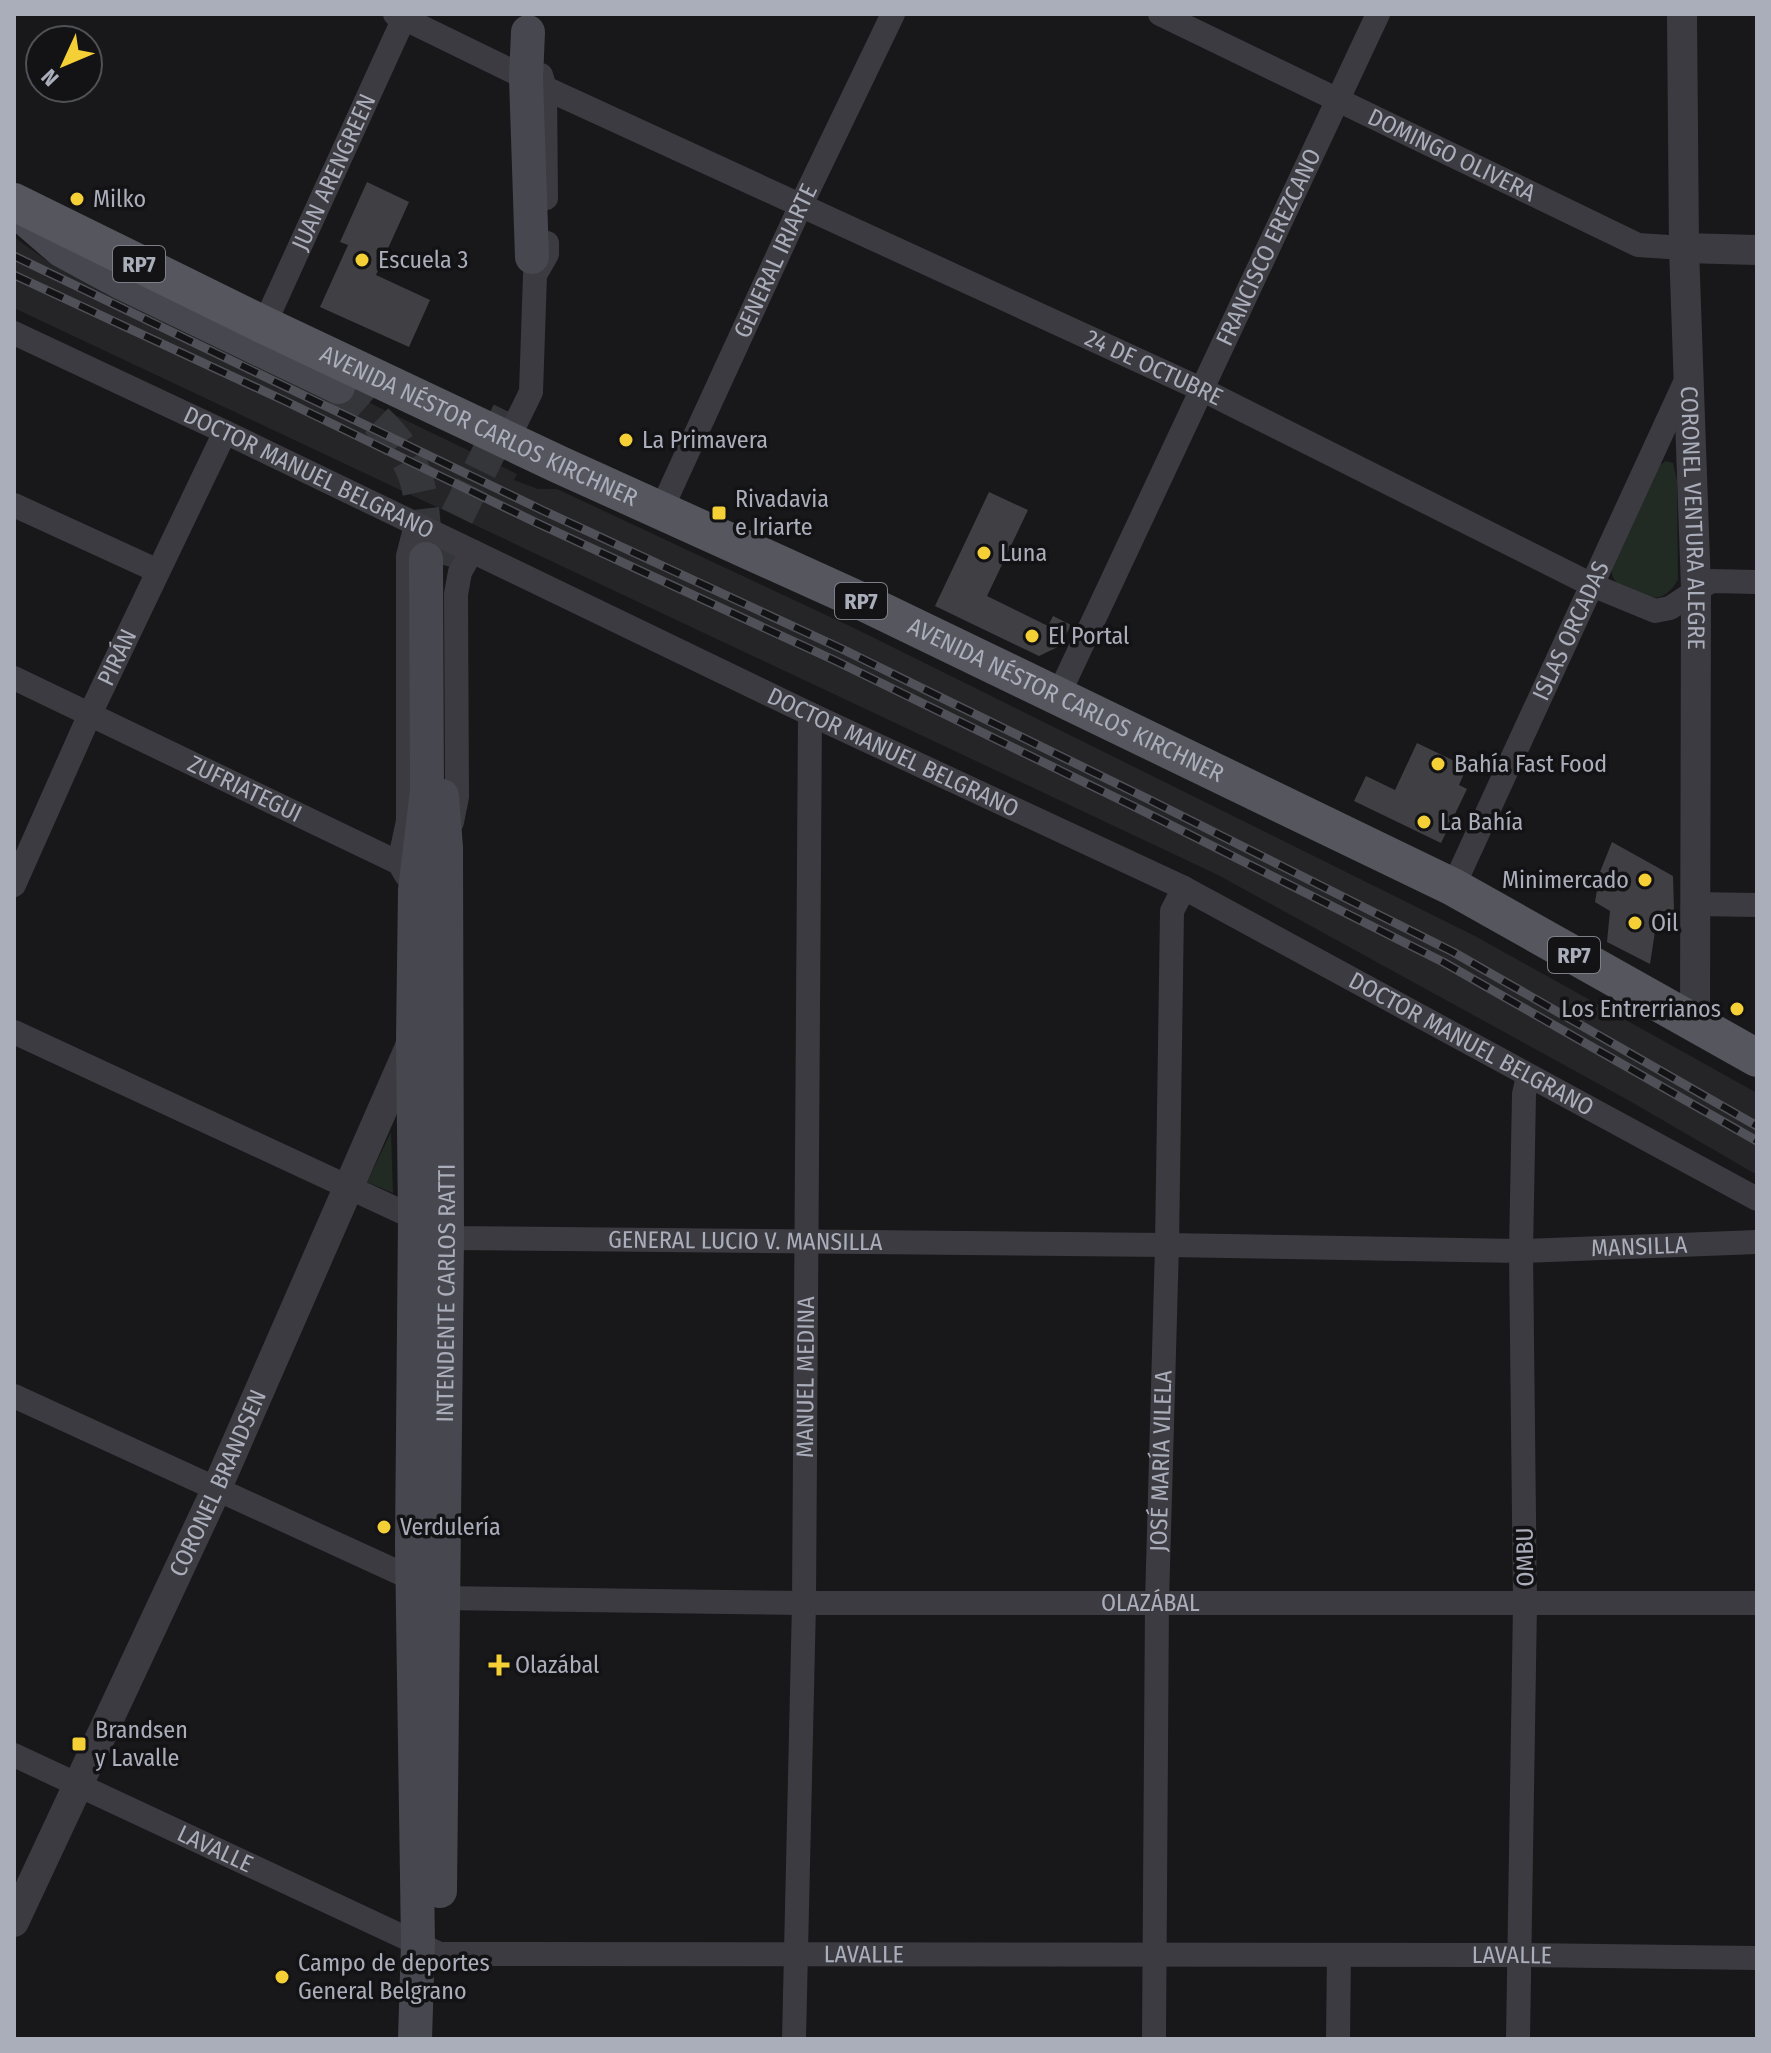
<svg xmlns="http://www.w3.org/2000/svg" width="1771" height="2053" font-family="'Fira Sans Condensed',sans-serif">
<style>
.built{fill:#252427}
.green{fill:#222a24}
.building{fill:#404044}
.lines{fill:none;stroke-linecap:round;stroke-linejoin:round}
.secondary-tunnel{stroke:#35363a;stroke-width:34;stroke-dasharray:34 17;stroke-linecap:butt}
.minor{stroke:#3b3b41;stroke-width:24}
.tertiary{stroke:#3b3b41;stroke-width:30}
.secondary{stroke:#47484f;stroke-width:34}
.primary{stroke:#55565e;stroke-width:38}
.rail-casing{stroke:#505158;stroke-width:9}
.rail{stroke:#131315;stroke-width:6;stroke-dasharray:18;stroke-linecap:butt}
.poi-dot{fill:#f4cf36;stroke:#131315;stroke-width:3}
.labels{text-anchor:middle;dominant-baseline:central;stroke-width:7;stroke-linejoin:round;paint-order:stroke}
.shield{fill:#131315;stroke:#7d7f88;stroke-width:2}
.shield-label{font-size:22px;font-weight:bold;fill:#aaadba}
.street-label{font-size:24px;fill:#aaadba;stroke:#131315}
.poi-label{font-size:24px;fill:#aaadba;stroke:#131315;text-anchor:start}
</style>
<rect width="100%" height="100%" fill="#18181a"/>
<!-- built -->
<path class="built" d="M 14,237 L 46,260 L 338,393 L 343,390 L 517,474 L 514,480 L 538,489 L 557,489 L 856,629 L 1475,936 L 1757,1093 L 1757,1175 L 1628,1100 L 1218,875 L 14,308 Z"/>
<!-- green -->
<path class="green" d="M 1666,461 L 1673,463 L 1677,480 L 1678,580 C 1663,604 1650,600 1628,589 C 1623,587 1615,583 1613,577 C 1611,573 1612,568 1612,564 L 1658,466 Z
M 391,1132 L 393,1193 L 367,1182 Z"/>
<!-- building -->
<path class="building" d="M 367,182 L 409,202 L 376,275 L 430,300 L 409,347 L 320,307 L 348,245 L 340,242 Z
M 989,492 L 1028,510 L 987,596 L 1048,626 L 1053,616 L 1071,625 L 1060,646 L 1039,656 L 935,606 Z
M 1417,743 L 1467,767 L 1459,785 L 1467,789 L 1441,843 L 1354,801 L 1366,776 L 1395,790 Z
M 1612,842 L 1673,876 L 1674,910 L 1658,912 L 1650,964 L 1607,942 L 1610,911 L 1595,902 L 1600,872 Z"/>
<g class="lines">
<!-- secondary-tunnel -->
<path class="secondary-tunnel" d="M 338,387 C 371,415 410,444 419,490 C 424,512 424,536 426,559
M 443,565 L 453,524 L 509,412"/>
<!-- minor -->
<g class="minor">
<path d="M 395,14 L 526,78"/>
<path id="s1" d="M 1160,14 L 1638,245 L 1684,248"/>
<path d="M 541,75 L 545,88 L 546,198"/>
<path id="s2" d="M 545,88 L 1203,390 L 1592,585 L 1655,611 L 1670,608 L 1711,581 L 1757,582"/>
<path id="s3" d="M 264,325 L 404,18"/>
<path id="s4" d="M 14,333 L 225,432 L 810,714 L 1184,888 L 1757,1199"/>
<path d="M 508,439 L 531,392 L 535,275 L 547,254 L 547,243"/>
<path d="M 14,505 L 158,571"/>
<path id="s5" d="M 661,510 L 801,205 L 893,14"/>
<path id="s6" d="M 14,678 L 399,863"/>
<path id="s7" d="M 1057,698 L 1378,14"/>
<path d="M 452,822 L 457,797 L 456,594 L 460,572 L 472,551"/>
<path d="M 406,875 L 399,863 L 408,821 L 408,556 L 416,525"/>
<path id="s8" d="M 14,885 L 90,714 L 225,432"/>
<path id="s9" d="M 1453,887 L 1688,376"/>
<path d="M 1695,904 L 1757,905"/>
<path id="s10" d="M 14,1032 L 415,1218 L 447,1238 L 1167,1245 L 1521,1251 L 1757,1242"/>
<path id="s11" d="M 14,1396 L 413,1579 L 442,1598 L 804,1603 L 1757,1603"/>
<path id="s12" d="M 14,1755 L 440,1954 L 1519,1955 L 1757,1958"/>
<path id="s13" d="M 794,2039 L 804,1603 L 810,714"/>
<path id="s14" d="M 1154,2039 L 1157,1602 L 1167,1245 L 1172,911 L 1184,888"/>
<path d="M 1338,2039 L 1339,1955"/>
<path d="M 1518,2039 L 1525,1604 L 1521,1251 L 1524,1094 L 1528,1076"/>
</g>
<!-- tertiary -->
<g class="tertiary">
<path id="s15" d="M 1682,14 L 1684,248 L 1696,589 L 1695,1022"/>
<path d="M 1684,248 L 1757,250"/>
<path id="s16" d="M 14,1922 L 216,1490 L 412,1042"/>
</g>
<!-- secondary -->
<g class="secondary">
<path d="M 528,32 L 526,78 L 532,257"/>
<path d="M 17,212 L 61,250 L 122,283 L 338,387"/>
<path id="s17" d="M 440,1891 L 447,1238 L 446,848 L 442,796"/>
<path d="M 415,2039 L 418,1943 L 412,1545 L 415,1218 L 413,1041 L 415,890 L 427,791 L 426,559"/>
</g>
<!-- primary -->
<path class="primary" id="s18" d="M 14,202 L 264,325 L 560,465 L 865,603 L 1453,887 L 1757,1058"/>
<defs>
<path id="rail" d="M 14,256 L 544,511 L 842,649 L 1150,800 L 1453,952 L 1757,1126
M 14,275 L 283,400 L 537,523 L 836,661 L 1143,811 L 1443,962 L 1757,1141"/>
</defs>
<!-- rail casing -->
<use href="#rail" class="rail-casing"/>
<!-- rail -->
<use href="#rail" class="rail"/>
</g>
<!-- markers -->
<g class="poi-dot">
<circle cx="77" cy="199" r="8"/>
<circle cx="362" cy="260" r="8"/>
<circle cx="626" cy="440" r="8"/>
<rect x="711" y="505" width="16" height="16" rx="4"/>
<circle cx="984" cy="553" r="8"/>
<circle cx="1032" cy="636" r="8"/>
<circle cx="1438" cy="764" r="8"/>
<circle cx="1424" cy="822" r="8"/>
<circle cx="1645" cy="880" r="8"/>
<circle cx="1635" cy="923" r="8"/>
<circle cx="1737" cy="1009" r="8"/>
<circle cx="384" cy="1527" r="8"/>
<path d="M495 1653h8v8h8v8h-8v8h-8v-8h-8v-8h8z"/>
<rect x="71" y="1736" width="16" height="16" rx="4"/>
<circle cx="282" cy="1977" r="8"/>
</g>
<g class="labels">
<!-- shield labels -->
<g class="shield">
<rect x="113" y="246" width="52" height="36" rx="6"/>
<rect x="835" y="583" width="52" height="36" rx="6"/>
<rect x="1548" y="937" width="52" height="36" rx="6"/>
</g>
<g class="shield-label">
<text x="139" y="264">RP7</text>
<text x="861" y="601">RP7</text>
<text x="1574" y="955">RP7</text>
</g>
<!-- street labels -->
<g class="street-label">
<text stroke="none"><textPath href="#s1" startOffset="324">DOMINGO OLIVERA</textPath></text>
<text stroke="none"><textPath href="#s3" startOffset="168">JUAN ARENGREEN</textPath></text>
<text stroke="none"><textPath href="#s7" startOffset="498">FRANCISCO EREZCANO</textPath></text>
<text stroke="none"><textPath href="#s5" startOffset="274">GENERAL IRIARTE</textPath></text>
<text stroke="none"><textPath href="#s2" startOffset="670">24 DE OCTUBRE</textPath></text>
<text stroke="none"><textPath href="#s18" startOffset="516">AVENIDA NÉSTOR CARLOS KIRCHNER</textPath></text>
<text stroke="none"><textPath href="#s4" startOffset="326">DOCTOR MANUEL BELGRANO</textPath></text>
<text stroke="none"><textPath href="#s15" startOffset="504">CORONEL VENTURA ALEGRE</textPath></text>
<text stroke="none"><textPath href="#s9" startOffset="282">ISLAS ORCADAS</textPath></text>
<text stroke="none"><textPath href="#s8" startOffset="250">PIRÁN</textPath></text>
<text stroke="none"><textPath href="#s18" startOffset="1164">AVENIDA NÉSTOR CARLOS KIRCHNER</textPath></text>
<text stroke="none"><textPath href="#s4" startOffset="974">DOCTOR MANUEL BELGRANO</textPath></text>
<text stroke="none"><textPath href="#s6" startOffset="256">ZUFRIATEGUI</textPath></text>
<text stroke="none"><textPath href="#s4" startOffset="1622">DOCTOR MANUEL BELGRANO</textPath></text>
<text stroke="none"><textPath href="#s10" startOffset="778">GENERAL LUCIO V. MANSILLA</textPath></text>
<text stroke="none"><textPath href="#s10" startOffset="1672">MANSILLA</textPath></text>
<text stroke="none"><textPath href="#s17" startOffset="598">INTENDENTE CARLOS RATTI</textPath></text>
<text stroke="none"><textPath href="#s13" startOffset="662">MANUEL MEDINA</textPath></text>
<text stroke="none"><textPath href="#s14" startOffset="578">JOSÉ MARÍA VILELA</textPath></text>
<text stroke="none"><textPath href="#s16" startOffset="484">CORONEL BRANDSEN</textPath></text>
<text transform="translate(1525 1557) rotate(-91)">OMBU</text>
<text stroke="none"><textPath href="#s11" startOffset="1182">OLAZÁBAL</textPath></text>
<text stroke="none"><textPath href="#s12" startOffset="222">LAVALLE</textPath></text>
<text stroke="none"><textPath href="#s12" startOffset="894">LAVALLE</textPath></text>
<text stroke="none"><textPath href="#s12" startOffset="1542">LAVALLE</textPath></text>
</g>
<!-- poi labels -->
<g class="poi-label">
<text x="93" y="199">Milko</text>
<text x="378" y="260">Escuela 3</text>
<text x="642" y="440">La Primavera</text>
<text x="735" y="499">Rivadavia<tspan x="735" dy="28">e Iriarte</tspan></text>
<text x="1000" y="553">Luna</text>
<text x="1048" y="636">El Portal</text>
<text x="1454" y="764">Bahía Fast Food</text>
<text x="1440" y="822">La Bahía</text>
<text x="1629" y="880" text-anchor="end">Minimercado</text>
<text x="1651" y="923">Oil</text>
<text x="1721" y="1009" text-anchor="end">Los Entrerrianos</text>
<text x="400" y="1527">Verdulería</text>
<text x="515" y="1665">Olazábal</text>
<text x="95" y="1730">Brandsen<tspan x="95" dy="28">y Lavalle</tspan></text>
<text x="298" y="1963">Campo de deportes<tspan x="298" dy="28">General Belgrano</tspan></text>
</g>
</g>
<!-- border -->
<rect width="1771" height="2053" fill="none" stroke="#aaadba" stroke-width="32"/>
<!-- north arrow -->
<g transform="translate(64 64) rotate(226)"><circle r="38" fill="#131315" stroke="#4f5157" stroke-width="2"/>
<path d="M0-6L14 30L0 20L-14 30Z" fill="#f4cf36"/>
<text y="-12" font-size="22" font-weight="bold" text-anchor="middle" fill="#aaadba">N</text>
</g>
</svg>
